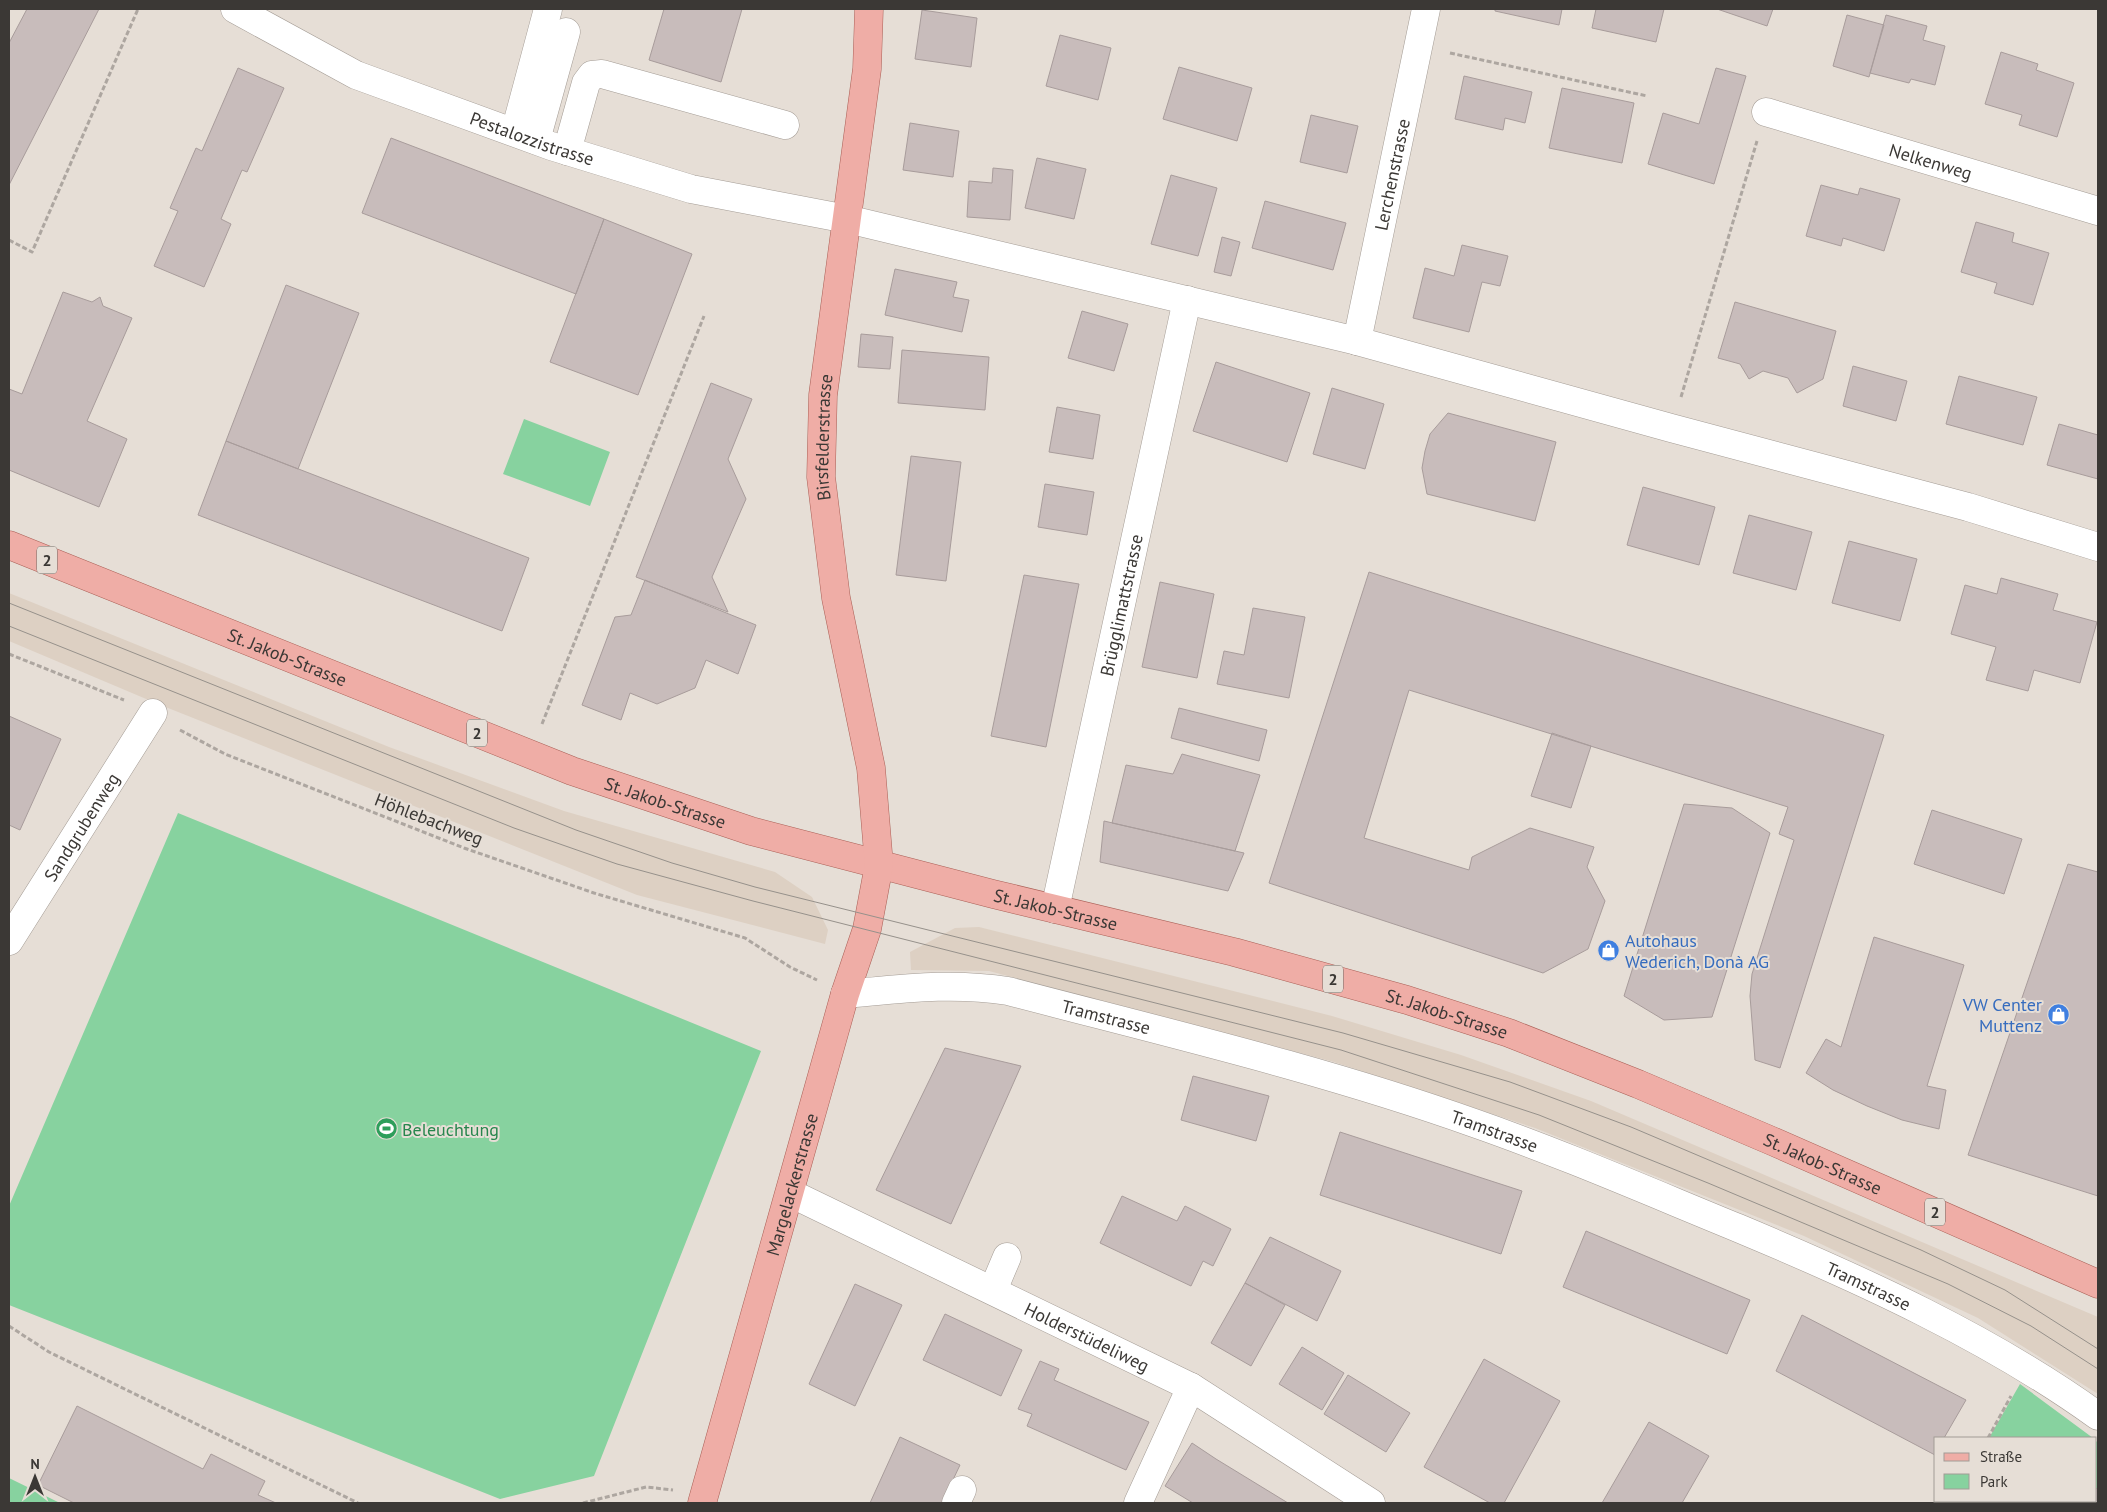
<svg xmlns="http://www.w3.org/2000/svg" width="2107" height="1512" font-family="'PT Sans',sans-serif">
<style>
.built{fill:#ddd0c3}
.green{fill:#87d29f}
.building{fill:#c8bcbb;stroke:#a89c9b}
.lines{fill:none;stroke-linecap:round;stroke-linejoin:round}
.minor-casing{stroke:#a49c95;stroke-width:29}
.major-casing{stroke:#aa6057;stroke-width:29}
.path{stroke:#ada6a0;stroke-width:3;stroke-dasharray:5 2.5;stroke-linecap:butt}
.minor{stroke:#fff;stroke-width:28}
.major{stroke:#efada6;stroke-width:28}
.tram{stroke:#96918b;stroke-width:1}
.labels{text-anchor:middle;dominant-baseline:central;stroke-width:4;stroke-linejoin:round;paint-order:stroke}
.shield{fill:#e6ded6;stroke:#6e6a65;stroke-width:1}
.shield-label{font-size:16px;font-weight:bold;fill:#3b3835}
.street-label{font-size:18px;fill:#3b3835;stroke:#e6ded6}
.shop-label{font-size:18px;fill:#366cbe;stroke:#e6ded6;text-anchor:start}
.leisure-label{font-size:18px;fill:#27864d;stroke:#e6ded6;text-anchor:start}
</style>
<rect width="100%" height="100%" fill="#e6ded6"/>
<!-- built -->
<path class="built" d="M 9,593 L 389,747 L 564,811 L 775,872 L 812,897 L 828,930 L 825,944 L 637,895 L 158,704 L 9,641 Z
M 979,927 L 1332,1016 L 1461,1055 L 1591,1101 L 2098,1317 L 2098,1394 L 1978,1318 L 1804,1236 L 1535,1128 L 1334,1062 L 989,971 L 911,970 L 910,952 L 955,928 Z"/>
<!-- green -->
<path class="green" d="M 524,419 L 610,452 L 590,506 L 503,474 Z
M 178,813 L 761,1051 L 594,1476 L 500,1499 L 9,1305 L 9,1206 Z
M 2020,1384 L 2093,1438 L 1989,1438 Z
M 2096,1441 L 2098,1443 L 2098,1503 L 1952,1503 L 1953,1501 L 2096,1501 Z
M 9,1478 L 60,1503 L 9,1503 Z"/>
<!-- building -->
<path class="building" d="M 27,9 L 99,9 L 9,185 L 9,43 Z
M 664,9 L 742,9 L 721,82 L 649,60 Z
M 1495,9 L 1562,9 L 1559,25 L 1495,11 Z
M 1596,9 L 1664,9 L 1656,42 L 1592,28 Z
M 1717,9 L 1773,9 L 1767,26 Z
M 922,10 L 977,18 L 971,67 L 915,59 Z
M 1847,15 L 1884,25 L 1869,77 L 1833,66 Z
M 1886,15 L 1927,26 L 1923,40 L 1945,46 L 1935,85 L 1911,79 L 1909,83 L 1870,73 Z
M 1060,35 L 1111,48 L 1098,100 L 1046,86 Z
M 2001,52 L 2038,64 L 2036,70 L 2074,83 L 2057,137 L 2019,125 L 2022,115 L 1985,104 Z
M 1179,67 L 1252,88 L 1237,141 L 1163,119 Z
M 238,68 L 284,88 L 247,172 L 242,170 L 221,219 L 231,224 L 204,287 L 154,266 L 178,211 L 170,208 L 196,148 L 202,151 Z
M 1716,68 L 1746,76 L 1714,184 L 1648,164 L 1663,113 L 1699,124 Z
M 1464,76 L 1532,92 L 1525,123 L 1505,118 L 1503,130 L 1455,119 Z
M 1562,88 L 1634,103 L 1622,163 L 1549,148 Z
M 1311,115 L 1358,126 L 1347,173 L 1300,162 Z
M 910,123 L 959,131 L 953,177 L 903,170 Z
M 391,138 L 604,219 L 576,294 L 362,213 Z
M 1037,158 L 1086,169 L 1074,219 L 1025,208 Z
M 993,168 L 1013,170 L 1010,220 L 967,217 L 969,181 L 992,183 Z
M 1171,175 L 1217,188 L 1198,256 L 1151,244 Z
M 1821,185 L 1858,195 L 1860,188 L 1900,199 L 1884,251 L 1843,238 L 1841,246 L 1806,236 Z
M 1265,201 L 1346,223 L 1333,270 L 1252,248 Z
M 604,219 L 692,254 L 638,395 L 550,362 Z
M 1976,222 L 2014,233 L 2012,242 L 2049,253 L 2033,305 L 1994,293 L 1997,283 L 1961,272 Z
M 1222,237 L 1240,242 L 1231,276 L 1214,272 Z
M 1462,245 L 1508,256 L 1500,286 L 1482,282 L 1469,332 L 1413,318 L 1425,268 L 1454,276 Z
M 895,269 L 957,282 L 953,297 L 969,300 L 962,332 L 885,315 Z
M 286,285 L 359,313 L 298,469 L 226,441 Z
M 63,292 L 92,302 L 100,297 L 103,306 L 132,318 L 87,421 L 127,439 L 99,507 L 9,470 L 9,389 L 22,394 Z
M 1735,302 L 1836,331 L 1823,379 L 1797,393 L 1788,378 L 1763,371 L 1749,379 L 1740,364 L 1718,358 Z
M 1082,311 L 1128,324 L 1114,371 L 1068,358 Z
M 861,334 L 893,337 L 890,369 L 858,367 Z
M 902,350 L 989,357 L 985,410 L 898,403 Z
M 1216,362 L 1310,393 L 1287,462 L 1193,431 Z
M 1853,366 L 1907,381 L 1896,421 L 1843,406 Z
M 1959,376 L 2037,397 L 2023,445 L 1946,424 Z
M 711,383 L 752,399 L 728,459 L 746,499 L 712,577 L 728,612 L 636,577 Z
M 1332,388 L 1384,404 L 1365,469 L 1313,454 Z
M 1057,407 L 1100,415 L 1093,459 L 1049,452 Z
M 1448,413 L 1556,442 L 1535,521 L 1427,494 L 1422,468 L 1425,451 L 1430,434 Z
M 2059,424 L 2098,435 L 2098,479 L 2047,465 Z
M 226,441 L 529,558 L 502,631 L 198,515 Z
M 911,456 L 961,462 L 946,581 L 896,575 Z
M 1045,484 L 1094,492 L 1087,535 L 1038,527 Z
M 1643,487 L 1715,507 L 1699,565 L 1627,545 Z
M 1749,515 L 1812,532 L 1796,590 L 1733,573 Z
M 1849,541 L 1917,559 L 1900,621 L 1832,603 Z
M 1369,572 L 1884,735 L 1780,1068 L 1755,1060 L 1750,996 L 1752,974 L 1794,840 L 1779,834 L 1788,807 L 1409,690 L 1364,838 L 1469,870 L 1472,857 L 1530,828 L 1594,847 L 1587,867 L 1605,901 L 1588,949 L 1543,973 L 1269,883 Z
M 1024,575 L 1079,584 L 1046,747 L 991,736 Z
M 2001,578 L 2058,594 L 2053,610 L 2097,622 L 2080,683 L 2034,670 L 2028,691 L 1986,680 L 1996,647 L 1951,634 L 1965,585 L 1997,594 Z
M 645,580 L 756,625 L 738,674 L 706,660 L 695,688 L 657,704 L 630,693 L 621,720 L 582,705 L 615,617 L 631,615 Z
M 1160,582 L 1214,594 L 1197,678 L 1142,667 Z
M 1253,608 L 1305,617 L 1289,698 L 1217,684 L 1224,651 L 1244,655 Z
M 1179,708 L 1267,730 L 1259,761 L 1171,738 Z
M 9,716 L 61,739 L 20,830 L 9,825 Z
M 1552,733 L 1591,746 L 1571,808 L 1531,796 Z
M 1182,754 L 1260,775 L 1235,851 L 1112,823 L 1126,765 L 1173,774 Z
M 1684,804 L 1732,808 L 1770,833 L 1712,1017 L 1664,1020 L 1624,996 Z
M 1932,810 L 2022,839 L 2004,894 L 1914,864 Z
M 1104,821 L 1235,851 L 1244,853 L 1228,891 L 1100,862 Z
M 2068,864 L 2098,872 L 2098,1196 L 1968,1155 Z
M 1874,937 L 1964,965 L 1927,1086 L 1946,1090 L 1939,1129 L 1902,1120 L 1867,1106 L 1833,1090 L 1806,1073 L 1826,1039 L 1841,1047 Z
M 945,1048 L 1021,1066 L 951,1224 L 876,1190 Z
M 1193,1076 L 1269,1096 L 1256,1141 L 1181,1120 Z
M 1340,1132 L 1522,1191 L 1501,1254 L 1320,1195 Z
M 1122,1196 L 1177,1221 L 1185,1206 L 1231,1229 L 1213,1266 L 1203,1261 L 1191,1286 L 1100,1243 Z
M 1586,1231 L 1750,1300 L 1727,1354 L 1563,1287 Z
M 1270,1237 L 1341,1271 L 1317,1321 L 1245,1283 Z
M 1245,1283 L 1285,1305 L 1251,1366 L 1211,1343 Z
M 855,1284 L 902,1305 L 855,1406 L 809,1384 Z
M 945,1314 L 1022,1350 L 1001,1396 L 923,1360 Z
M 1802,1315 L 1966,1400 L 1944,1438 L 1936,1438 L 1935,1455 L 1776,1371 Z
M 1302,1347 L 1344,1373 L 1322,1410 L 1279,1384 Z
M 1484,1359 L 1560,1401 L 1504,1503 L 1490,1503 L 1424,1467 Z
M 1040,1361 L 1059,1369 L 1054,1380 L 1149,1422 L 1126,1470 L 1027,1426 L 1032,1414 L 1018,1409 Z
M 1348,1375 L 1410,1413 L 1386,1452 L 1324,1414 Z
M 77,1406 L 203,1469 L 211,1454 L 265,1481 L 258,1495 L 276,1503 L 74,1503 L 38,1485 Z
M 1649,1422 L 1709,1456 L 1682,1503 L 1602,1503 Z
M 900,1437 L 960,1465 L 942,1503 L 870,1503 Z
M 1192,1443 L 1216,1459 L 1288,1503 L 1193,1503 L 1165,1486 Z
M 2096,1488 L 2098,1490 L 2098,1503 L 2056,1503 L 2057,1501 L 2096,1501 Z"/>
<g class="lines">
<defs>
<g id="minor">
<path id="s1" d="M 235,9 L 356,75 L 551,146 L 691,189 L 847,219 L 1357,341 L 1671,428 L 1968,507 L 2098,547"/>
<path id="s2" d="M 1766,112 L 2098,211"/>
<path d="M 515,132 L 548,9"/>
<path d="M 536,140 L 566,32"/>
<path d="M 567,151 L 586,83 L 592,75 L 602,74 L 785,125"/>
<path id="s3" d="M 1357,341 L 1426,9"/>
<path id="s4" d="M 1055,909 L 1187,300"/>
<path id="s5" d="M 9,941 L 153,713"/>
<path id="s6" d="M 845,994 C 902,989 951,982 1008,991 C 1164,1032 1322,1069 1474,1123 C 1563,1154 1650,1192 1738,1228 C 1860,1279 1990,1338 2098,1416"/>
<path id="s7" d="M 790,1193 L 1191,1387 L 1371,1503"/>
<path d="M 993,1290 L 1007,1257"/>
<path d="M 956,1503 L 962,1490"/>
<path d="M 1138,1503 L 1191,1387"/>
</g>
<g id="major">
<path id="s8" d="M 9,545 L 572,771 L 751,831 L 993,894 L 1234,952 L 1407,1000 L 1509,1033 L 1638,1084 L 1772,1141 L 2098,1284"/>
<path id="s9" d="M 702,1503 L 845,994 L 867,929 L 879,865 L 871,768 L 836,598 L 821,477 L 823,395 L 867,69 L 869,9"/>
</g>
</defs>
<!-- minor casing -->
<use href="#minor" class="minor-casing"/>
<!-- major casing -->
<use href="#major" class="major-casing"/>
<!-- path -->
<path class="path" d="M 1450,53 L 1647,96
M 9,240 L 32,252 L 138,9
M 1681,397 L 1757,141
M 9,654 L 124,700
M 542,724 L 704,316
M 180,730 L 225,754 L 464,848 L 594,893 L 745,938 L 790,967 L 817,980
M 9,1326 L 49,1352 L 358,1503
M 1988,1438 L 2011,1396
M 583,1503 L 646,1487 L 673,1490
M 1953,1503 L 1954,1501"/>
<!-- minor -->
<use href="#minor" class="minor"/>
<!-- major -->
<use href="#major" class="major"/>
<!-- tram -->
<path class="tram" d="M 9,603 L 576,830 L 672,863 L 755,887 L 1343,1033 L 1510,1082 L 1631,1127 L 1921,1250 L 2005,1290 L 2098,1349
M 9,626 L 514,828 L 617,864 L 753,901 L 1341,1050 L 1539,1115 L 1708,1183 L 1948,1284 L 2031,1326 L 2098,1369"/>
</g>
<!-- icons -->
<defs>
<symbol id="shop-disc" viewBox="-11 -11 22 22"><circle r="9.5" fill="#3f7fe0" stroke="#e6ded6"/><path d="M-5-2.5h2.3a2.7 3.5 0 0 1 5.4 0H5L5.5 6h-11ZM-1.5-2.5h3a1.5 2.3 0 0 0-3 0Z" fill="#fff"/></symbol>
<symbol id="stadium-disc" viewBox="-11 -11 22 22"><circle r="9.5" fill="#2e9e5b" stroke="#e6ded6"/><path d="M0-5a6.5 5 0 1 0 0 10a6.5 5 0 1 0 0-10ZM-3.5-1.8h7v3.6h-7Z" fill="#fff"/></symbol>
</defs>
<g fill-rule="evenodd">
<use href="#shop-disc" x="1596" y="938" width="25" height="25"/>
<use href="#shop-disc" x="2046" y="1002" width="25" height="25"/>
<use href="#stadium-disc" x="374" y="1116" width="25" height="25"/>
</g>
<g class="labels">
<!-- shield labels -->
<g class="shield">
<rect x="37" y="546.5" width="20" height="27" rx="4"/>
<rect x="467" y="719.5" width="20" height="27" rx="4"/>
<rect x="1323" y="965.5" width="20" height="27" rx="4"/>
<rect x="1925" y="1198.5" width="20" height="27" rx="4"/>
</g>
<g class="shield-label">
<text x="47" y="560">2</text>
<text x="477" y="733">2</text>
<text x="1333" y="979">2</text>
<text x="1935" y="1212">2</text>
</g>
<!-- street labels -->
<g class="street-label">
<text stroke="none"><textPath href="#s1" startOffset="325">Pestalozzistrasse</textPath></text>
<text stroke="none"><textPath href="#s2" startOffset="172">Nelkenweg</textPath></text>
<text stroke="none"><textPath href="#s3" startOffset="170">Lerchenstrasse</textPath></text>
<text stroke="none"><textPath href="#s9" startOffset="1095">Birsfelderstrasse</textPath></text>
<text stroke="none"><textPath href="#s4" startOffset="311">Brügglimattstrasse</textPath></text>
<text stroke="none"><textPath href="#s8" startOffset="300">St. Jakob-Strasse</textPath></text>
<text stroke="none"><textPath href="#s8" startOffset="705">St. Jakob-Strasse</textPath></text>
<text transform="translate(429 819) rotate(21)">Höhlebachweg</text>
<text stroke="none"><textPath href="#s5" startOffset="135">Sandgrubenweg</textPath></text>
<text stroke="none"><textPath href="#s8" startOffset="1110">St. Jakob-Strasse</textPath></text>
<text stroke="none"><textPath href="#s8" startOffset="1515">St. Jakob-Strasse</textPath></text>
<text stroke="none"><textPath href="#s6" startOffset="265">Tramstrasse</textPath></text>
<text stroke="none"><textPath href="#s6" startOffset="670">Tramstrasse</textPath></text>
<text stroke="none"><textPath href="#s8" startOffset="1920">St. Jakob-Strasse</textPath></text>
<text stroke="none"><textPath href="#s9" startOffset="331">Margelackerstrasse</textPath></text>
<text stroke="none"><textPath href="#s6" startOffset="1075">Tramstrasse</textPath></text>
<text stroke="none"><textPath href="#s7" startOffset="330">Holderstüdeliweg</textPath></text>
</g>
<!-- shop labels -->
<g class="shop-label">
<text x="1625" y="940">Autohaus<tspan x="1625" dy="21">Wederich, Donà AG</tspan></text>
<text x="2042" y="1004" text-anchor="end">VW Center<tspan x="2042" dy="21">Muttenz</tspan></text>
</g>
<!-- leisure labels -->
<g class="leisure-label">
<text x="402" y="1129">Beleuchtung</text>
</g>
</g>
<!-- border -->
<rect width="2107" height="1512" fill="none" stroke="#3b3835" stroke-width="20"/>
<!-- legend -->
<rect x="1934" y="1437" width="162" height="65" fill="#e6ded6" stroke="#a29c96"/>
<rect x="1944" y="1453" width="25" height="8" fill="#efada6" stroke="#a29c96"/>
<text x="1980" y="1462" font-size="15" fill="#3b3835">Straße</text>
<rect x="1944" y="1474" width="25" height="15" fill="#87d29f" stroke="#a29c96"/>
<text x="1980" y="1487" font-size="15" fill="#3b3835">Park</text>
<!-- north arrow -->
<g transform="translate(35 1477)" stroke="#e6ded6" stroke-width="4" paint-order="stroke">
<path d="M0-4L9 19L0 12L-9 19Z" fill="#3b3835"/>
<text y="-8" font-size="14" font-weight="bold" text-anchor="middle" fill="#3b3835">N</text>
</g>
</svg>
